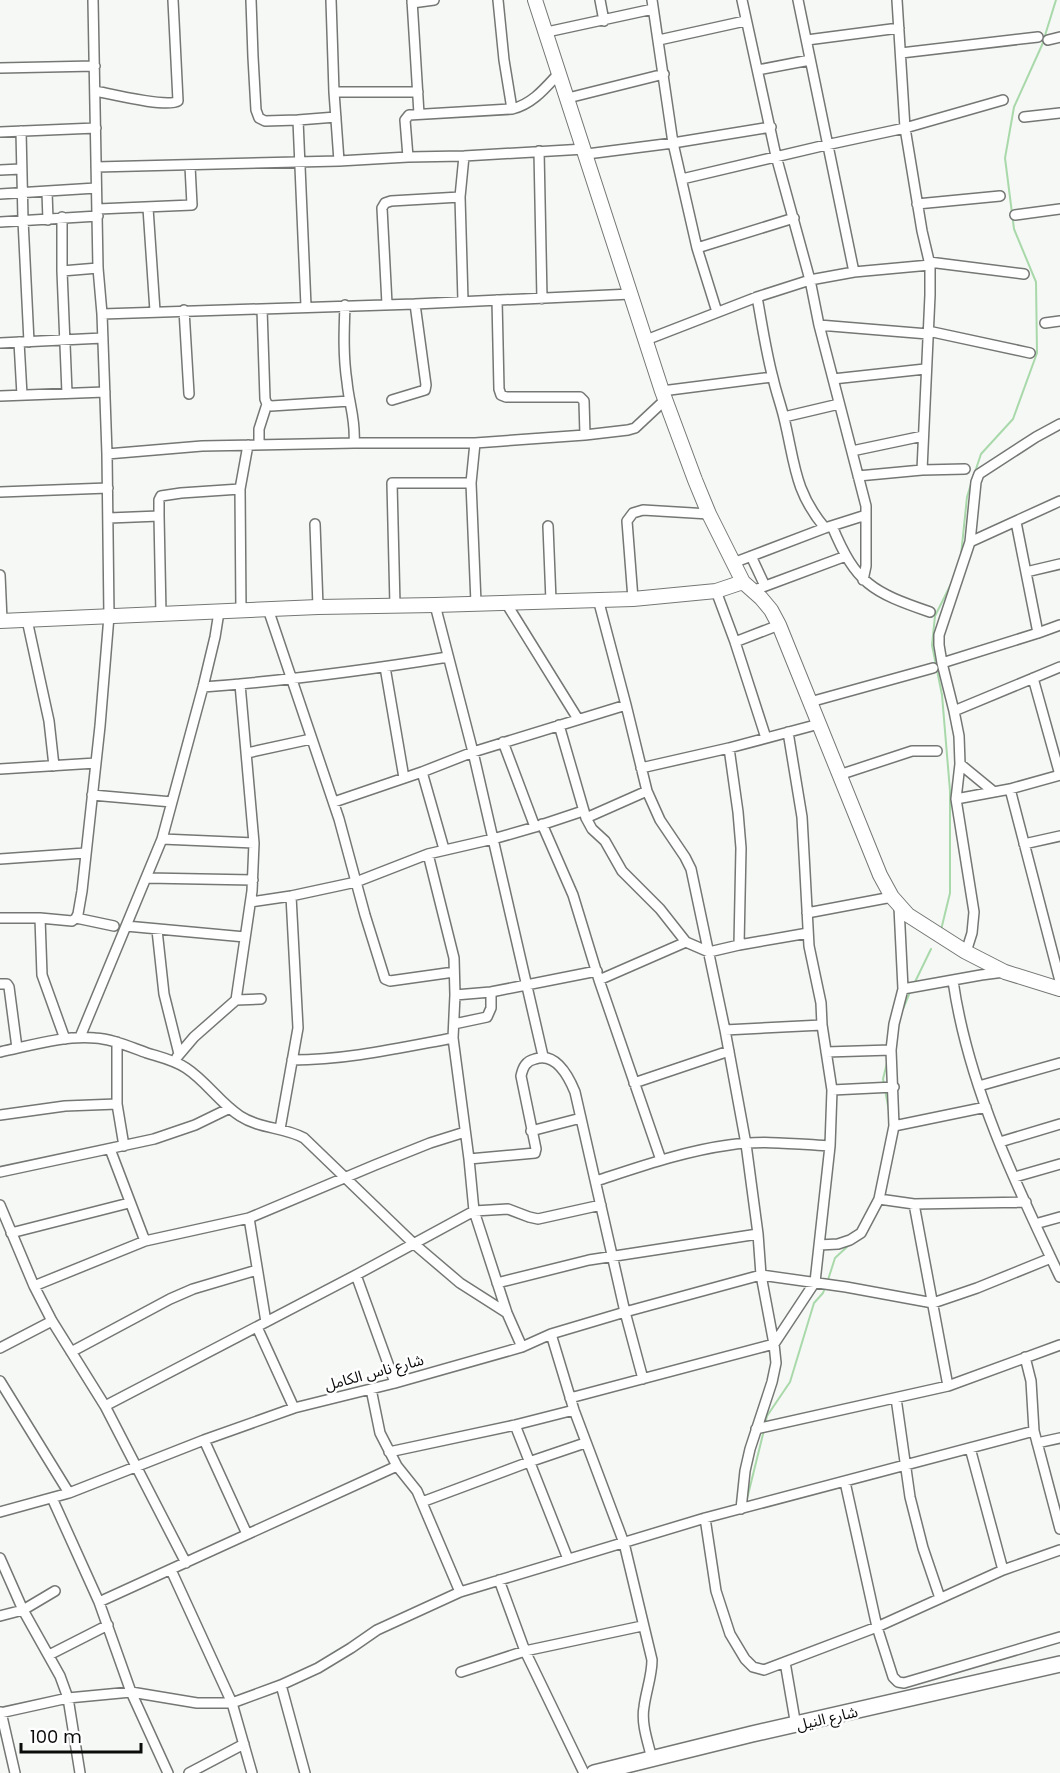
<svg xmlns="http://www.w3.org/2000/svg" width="1060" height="1773" font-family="Poppins,'Noto Sans Arabic',sans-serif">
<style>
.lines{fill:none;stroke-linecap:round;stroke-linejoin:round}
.stream{stroke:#a9d9aa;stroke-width:2}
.street-casing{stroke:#747774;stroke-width:12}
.secondary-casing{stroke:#747774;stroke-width:16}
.primary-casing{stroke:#747774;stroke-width:18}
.street{stroke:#fff;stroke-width:9}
.secondary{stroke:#fff;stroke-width:14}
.primary{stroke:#fff;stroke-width:15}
.labels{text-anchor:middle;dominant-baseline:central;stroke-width:5;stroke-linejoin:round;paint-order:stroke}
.street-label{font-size:15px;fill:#0a0c0a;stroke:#fff}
</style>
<rect width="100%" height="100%" fill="#f5f8f5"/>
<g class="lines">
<!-- stream -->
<path class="stream" d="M 975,472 L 981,454 L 1013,419 L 1037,353 L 1036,282 L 1014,229 L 1005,158 L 1014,107 L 1042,45 L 1056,0
M 961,555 L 967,497 L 971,484
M 941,930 L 950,893 L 950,791 L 942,695 L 932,645 L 935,616 L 953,580
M 914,984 L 931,949
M 903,1009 L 910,992
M 884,1084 L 883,1079 L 887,1063
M 885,1090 L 889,1111
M 827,1283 L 835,1258 L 849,1245
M 765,1424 L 767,1416 L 790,1382 L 814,1303 L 823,1293 L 825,1288
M 746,1503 L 764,1430"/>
<defs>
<path id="street" d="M 251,0 L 253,57 L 256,110 L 259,118 L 265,121 L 298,120
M 331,0 L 334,92 L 339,161
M 412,0 L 419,114
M 498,0 L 504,60 L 512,109
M 600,0 L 604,21
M 652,0 L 673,143 L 697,248 L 717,312
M 798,0 L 854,272
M 897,0 L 905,128 L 922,231 L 930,265 L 930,295 L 922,470
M 412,3 L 434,0
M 547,32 L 653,9
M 659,40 L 745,21
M 807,40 L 899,28
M 1048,40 L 1060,37
M 901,53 L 1038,37
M 0,68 L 95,66
M 758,70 L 810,60
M 95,91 C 111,94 167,108 178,101 L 173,0
M 334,92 L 418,92
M 568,98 L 664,74
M 1024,117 L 1060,113
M 21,131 L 23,220 L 29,342
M 0,132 L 96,128
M 539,151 L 542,299
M 587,154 L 673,143 L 771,127
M 408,157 L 405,120 L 409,115 L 512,109 C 533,104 546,87 560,72
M 96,167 L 339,161 L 408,157 L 464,156 L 585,149
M 0,170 L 21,169
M 682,179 L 826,145 L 905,128 L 1003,100
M 47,192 L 48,220
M 0,194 L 96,188
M 917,204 L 1000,196
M 148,208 L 155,311
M 98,209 L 192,205 L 190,166
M 1015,215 L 1060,209
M 62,217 L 62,271 L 67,393
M 0,222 L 98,216
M 697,248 L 794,218
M 929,262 L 1024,274
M 62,271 L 98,268
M 757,297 C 762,324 766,352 773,378 C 776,392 781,405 784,418 C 795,463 794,491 825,528
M 497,300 L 499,389 L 501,395 L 506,397 L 580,397 L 584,401 L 585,435
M 463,301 L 460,197 L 464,156
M 387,304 L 382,208 L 385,203 L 391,201 L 460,197
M 345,305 C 344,331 343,356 347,382 C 349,404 356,420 354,443
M 306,306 L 298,120 L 336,117
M 184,310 L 189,394
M 102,314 L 415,304 L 631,294
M 1045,323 L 1060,321
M 819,325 L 928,334
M 928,331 L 1030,353
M 646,340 L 757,297 L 810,280 L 854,272 L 930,265
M 19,342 L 22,395
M 0,343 L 103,338
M 833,379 L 925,369
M 662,391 L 772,377
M 0,396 L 105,392
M 392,400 L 425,390 L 426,385 L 415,304
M 267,404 L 271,406 L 350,401
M 784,417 L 839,404
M 259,445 L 259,429 L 267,404 L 265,399 L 262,309
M 852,451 L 923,436
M 107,454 L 202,446 L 354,443 L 475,443 L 585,435 L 628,430 L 635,428 L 666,399
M 858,476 L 922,470 L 965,469
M 471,483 L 475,443
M 0,492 L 108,488
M 109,518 L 159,516
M 1016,522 L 1038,633 L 1060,625
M 315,524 L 318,607
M 548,526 L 551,601
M 832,526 C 856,584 872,592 930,612
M 970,542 L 1060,501
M 751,556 L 765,586
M 733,563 L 825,528 L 866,515 L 866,506 L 819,325 L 810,280 L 776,156 L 742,0
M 1026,572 L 1060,564
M 0,575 L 2,620
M 863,580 L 866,566 L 866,515
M 716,591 L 735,642 L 766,738
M 752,591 L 846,556
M 598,599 L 626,705 L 647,791 L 660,820 L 685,857 L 691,869 L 725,1030 L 746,1144 L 758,1234 L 761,1275 L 774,1344 L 776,1363 L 772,1382 L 750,1449 L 745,1471 L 741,1509
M 633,599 L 627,521 L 633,513 L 643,510 L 709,514
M 506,603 L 578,719
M 395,605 L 392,483 L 471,483 L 476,603
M 435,605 L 473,752 L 543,1056
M 268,609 L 339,819 L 365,915 L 385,979 L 390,981 L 454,972
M 241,611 L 240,489 L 248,445
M 161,614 L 159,516 L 159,500 L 161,496 L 181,493 L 240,489
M 27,620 L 49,721 L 54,766
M 735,642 L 779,625
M 942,663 L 1038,633
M 385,667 L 404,778
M 1033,678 L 1060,775
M 203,687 C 285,681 367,670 448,657
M 810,702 L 933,668
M 954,711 L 1060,667
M 559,725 L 586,818 L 592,829 L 605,841 L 622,871 L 660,909 L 686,942 L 709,952 L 739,945 L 808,933
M 503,742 L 535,827
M 729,748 L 738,812 L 741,848 L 739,945
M 247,753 L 311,739
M 960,764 L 994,792
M 641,768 L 729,748 L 819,724
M 0,769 L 96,763
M 422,772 L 444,849
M 839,775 L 912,751 L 937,751
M 1010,789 L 1060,981
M 92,795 L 172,802
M 956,799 L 1010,789 L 1060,775
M 334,802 L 422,772 L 473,752 L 626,705
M 586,818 L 647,791
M 542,824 L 573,895 L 599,980 L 661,1160
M 162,839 L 254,843
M 1024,844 L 1060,836
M 428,854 L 454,958 L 455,995 L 453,1038 L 469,1159 L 474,1211 L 507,1313 L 522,1347
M 0,859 L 85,853
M 147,878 L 253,880
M 251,902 L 291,896 L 356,882 L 428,854 L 493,839 L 535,827 L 583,811
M 807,913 L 892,897
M 0,918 L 40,918 L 72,921 L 76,918 L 114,926
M 40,918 L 42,975 L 65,1039
M 76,918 L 78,914 L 82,891 L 100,726 L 109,616 L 107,454 L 102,314 L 98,268 L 93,0
M 126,926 L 245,937
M 157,930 L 164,994 L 179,1054
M 966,952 L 972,933 L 974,912 L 956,799 L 960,764 L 959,736 L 954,711 L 942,663 L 939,645 L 939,635 L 970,542 L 976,482 L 979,474 L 1036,437 L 1060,424
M 599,980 L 686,942
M 953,981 C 968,1085 1015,1183 1060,1277
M 0,984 L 7,984 L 9,987 L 17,1048
M 903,989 L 981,975 L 1004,972
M 455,995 L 491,992 L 597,971
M 236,1000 L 252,891 L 254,843 L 240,684
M 454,1024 L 487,1017 L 491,1008 L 491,992
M 725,1030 L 822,1025
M 80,1037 L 162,839 L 203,687 L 215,637 L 219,612
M 117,1042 L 117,1104 L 124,1146
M 0,1052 C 29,1046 65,1035 95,1038 C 113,1039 130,1047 147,1053 C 160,1057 174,1060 186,1068 C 206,1081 220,1103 240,1116 C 260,1129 284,1127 304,1138 L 413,1243 L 460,1283 L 507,1313
M 826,1052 L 891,1050
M 177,1057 L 194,1037 L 236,1000 L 261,999
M 292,1060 C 346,1060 399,1048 453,1038
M 634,1083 L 729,1051
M 979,1086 L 1060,1063
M 832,1090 L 894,1087
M 0,1115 L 65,1106 L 117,1104
M 894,1126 L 986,1107
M 280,1129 L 298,1028 L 291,896
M 531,1131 L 581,1118
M 1000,1142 L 1060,1124
M 110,1149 L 145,1241
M 469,1159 L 535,1153 L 536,1149 L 521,1076 C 523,1067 526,1061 535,1059 C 555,1052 568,1075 575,1092 L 625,1312 L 643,1379
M 0,1172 L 154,1139 L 195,1125 L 230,1108
M 1015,1177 L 1060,1164
M 596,1181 C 639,1167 684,1151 729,1145 C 762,1140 797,1144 830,1146
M 879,1199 L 914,1204 L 1026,1202
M 914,1204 L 948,1386
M 0,1205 L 34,1286 L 52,1321 L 105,1406 L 186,1563
M 249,1218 L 266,1322
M 1035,1224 L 1060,1217
M 11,1233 L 129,1203
M 819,1245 L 838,1244 L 850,1240 L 861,1233 L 879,1199 L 894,1126 L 891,1050 L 894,1024 L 903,989 L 899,907
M 356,1275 L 395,1383
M 497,1283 L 589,1260 L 758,1234
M 34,1286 L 145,1241 L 249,1218 L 375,1165 L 430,1143 L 465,1132
M 257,1327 L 294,1408
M 551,1334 L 574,1410 L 624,1543 L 652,1660 C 652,1676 646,1691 644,1707 C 641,1724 648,1742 652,1759
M 0,1348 L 52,1321
M 71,1352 L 170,1299 L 193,1289 L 257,1270
M 1025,1357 L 1031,1381 L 1034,1431 L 1060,1529
M 0,1381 L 69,1493
M 371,1389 L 380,1433 L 397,1466 L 417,1491 L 460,1592
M 570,1398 L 774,1344 L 815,1282 L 830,1146 L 832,1090 L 822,1025 L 821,1003 L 809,946 L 802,817 L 788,732
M 896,1398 L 910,1497 L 923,1548 L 940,1598
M 105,1406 L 356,1275 L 474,1211 L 508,1209 L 529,1217 L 538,1219 L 601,1205
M 515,1425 L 568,1559
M 756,1429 L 948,1386 L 1060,1345
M 204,1440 L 247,1534
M 1037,1443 L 1060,1438
M 970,1448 L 1003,1570
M 389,1452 L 515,1425 L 574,1410
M 845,1482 L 877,1627 L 893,1677 L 898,1682 L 904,1683 L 1060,1637
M 52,1498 L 99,1602 L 131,1692 L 168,1773
M 422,1502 L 529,1462 L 585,1443
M 0,1512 L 69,1493 L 204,1440 L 294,1408 L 395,1383 L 522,1347 L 551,1334 L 625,1312 L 761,1275 L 846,1287 L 933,1303 L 977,1288 L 1051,1258
M 705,1518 L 716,1591 L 730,1634 L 745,1659 L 753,1667 L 764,1670 L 877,1627 L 1003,1570 L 1060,1550
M 0,1558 L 23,1610 L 60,1676 L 68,1698 L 80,1773
M 171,1570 L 232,1703 L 252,1773
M 499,1580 L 525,1651 L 584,1773
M 99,1602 L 397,1466
M 0,1616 L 23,1610 L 55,1591
M 49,1655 L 108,1625
M 785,1662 L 796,1726
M 461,1672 L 525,1651 L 642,1626
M 281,1685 L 305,1773
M 1,1712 L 15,1773
M 0,1713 L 68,1698 L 131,1692 L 197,1703 L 232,1703 L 281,1685 L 318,1668 L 351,1648 L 377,1630 L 460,1592 L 705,1518 L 1034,1431
M 189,1773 L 244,1744"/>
<path id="secondary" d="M 535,0 L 662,391 L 695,480 L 709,514 L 743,582 L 761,598 L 771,610 L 779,625 L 880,875 L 892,897 L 908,915 L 966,952 L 1005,972 L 1060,989
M 0,621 L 318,607 L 435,605 L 633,599 L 716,591 L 743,582"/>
<path id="primary" d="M 594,1773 L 752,1734 L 1060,1664"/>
</defs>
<!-- street casing -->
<use href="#street" class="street-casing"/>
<!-- secondary casing -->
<use href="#secondary" class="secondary-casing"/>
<!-- primary casing -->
<use href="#primary" class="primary-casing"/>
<!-- street -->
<use href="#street" class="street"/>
<!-- secondary -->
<use href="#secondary" class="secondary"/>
<!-- primary -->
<use href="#primary" class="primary"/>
</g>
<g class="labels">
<!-- street labels -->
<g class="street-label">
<text transform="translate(374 1372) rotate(-15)">شارع ناس الكامل</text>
<text transform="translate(827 1718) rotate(-13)">شارع النيل</text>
</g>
</g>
<!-- scale -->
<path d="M21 1743v9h120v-9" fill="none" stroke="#0a0c0a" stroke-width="3"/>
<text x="30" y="1743" font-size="18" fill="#0a0c0a" stroke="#ffffff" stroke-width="4.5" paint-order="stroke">100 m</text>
</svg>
